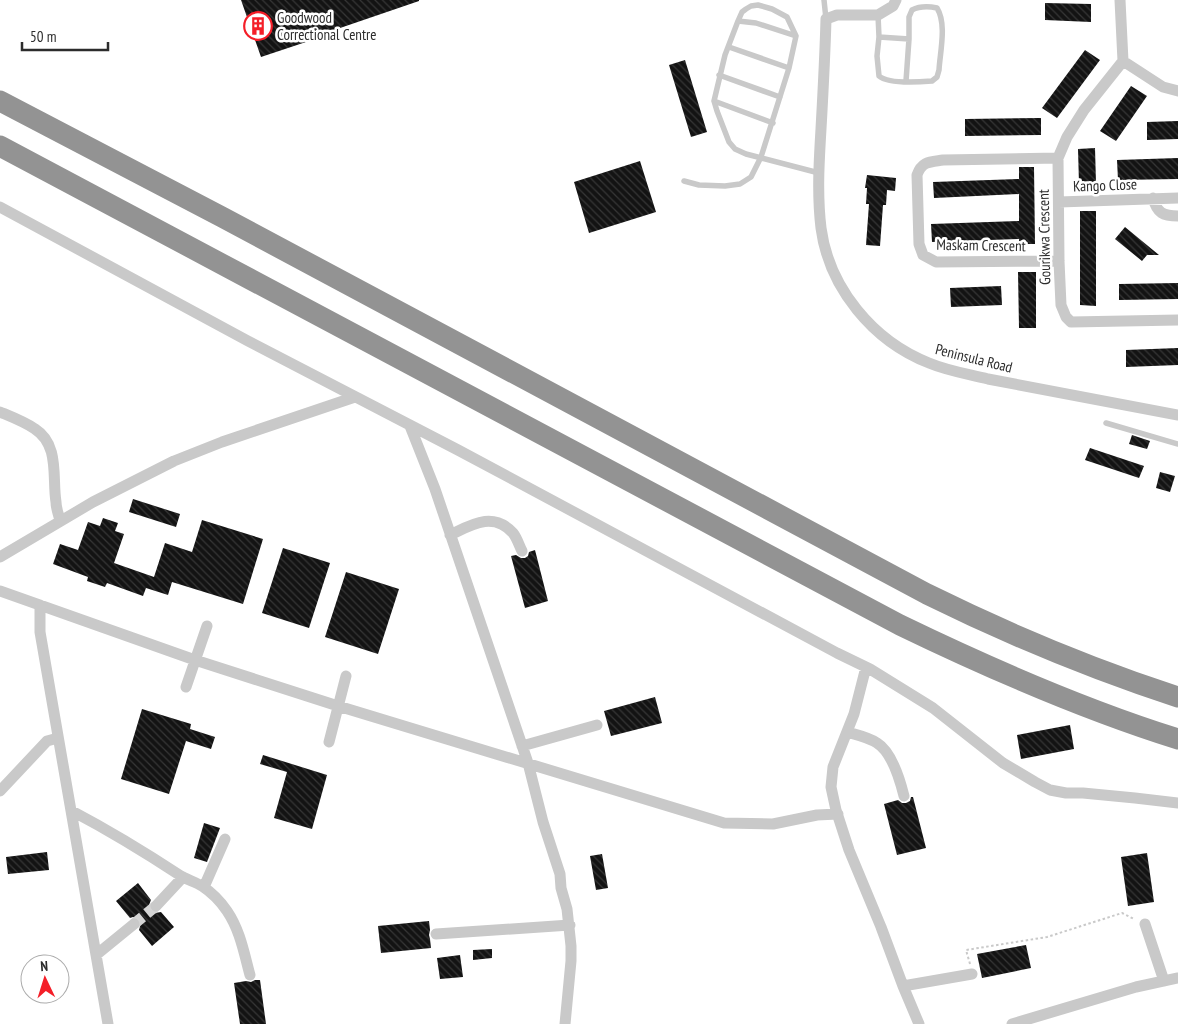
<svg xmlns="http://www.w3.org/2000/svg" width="1178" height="1024" font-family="'PT Sans Narrow',sans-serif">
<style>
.building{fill:url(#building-back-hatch)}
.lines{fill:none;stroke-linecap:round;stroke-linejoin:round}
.minor-tunnel{stroke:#d5d5d5;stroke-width:11;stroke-dasharray:11 5.5;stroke-linecap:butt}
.path{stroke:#c9c9c9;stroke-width:2;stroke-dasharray:2.5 2.5;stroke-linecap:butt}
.service{stroke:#c9c9c9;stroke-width:5.5}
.minor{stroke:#c9c9c9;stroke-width:11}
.motorway{stroke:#939393;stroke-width:21}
.labels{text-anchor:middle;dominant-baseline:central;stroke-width:5;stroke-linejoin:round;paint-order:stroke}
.poi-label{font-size:15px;fill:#2c2c2c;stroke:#fff;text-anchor:start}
.street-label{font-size:15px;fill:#2c2c2c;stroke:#fff}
</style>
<defs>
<pattern id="building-back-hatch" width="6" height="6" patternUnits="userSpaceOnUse" patternTransform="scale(1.25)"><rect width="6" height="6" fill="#131313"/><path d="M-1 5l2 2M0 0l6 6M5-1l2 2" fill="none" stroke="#363636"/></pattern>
</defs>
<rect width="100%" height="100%" fill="#fff"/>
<!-- building -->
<path class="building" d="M 241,0 L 419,0 L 419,1 L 308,39 L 309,41 L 261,57 Z
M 1045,3 L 1091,4 L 1091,22 L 1045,20 Z
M 1085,50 L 1100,60 L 1057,118 L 1042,108 Z
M 685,60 L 707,132 L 691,137 L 669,65 Z
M 1131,86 L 1147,96 L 1116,141 L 1100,131 Z
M 1041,118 L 1041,135 L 965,136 L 965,119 Z
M 1178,121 L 1178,139 L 1147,140 L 1147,122 Z
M 1095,148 L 1096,183 L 1079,184 L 1078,149 Z
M 1178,158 L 1178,179 L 1118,180 L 1117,160 Z
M 640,161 L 656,212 L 589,233 L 574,182 Z
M 1019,167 L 1034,167 L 1035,244 L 1019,244 L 1019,239 L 932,242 L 931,224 L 1019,221 L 1019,194 L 934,198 L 933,182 L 1019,179 Z
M 867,175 L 896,178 L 895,191 L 887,190 L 886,205 L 883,205 L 880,246 L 866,245 L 869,204 L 866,204 L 867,188 L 865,188 Z
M 1080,211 L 1096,211 L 1096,306 L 1080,305 Z
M 1125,227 L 1159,255 L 1147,255 L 1142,261 L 1115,239 Z
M 1018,272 L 1036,272 L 1036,328 L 1019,328 Z
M 1178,283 L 1178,299 L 1119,300 L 1119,284 Z
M 1001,286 L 1002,305 L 951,307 L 950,288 Z
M 1178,348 L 1178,365 L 1126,367 L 1126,350 Z
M 1132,435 L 1150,441 L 1147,449 L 1129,444 Z
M 1090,448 L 1144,466 L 1139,478 L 1085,460 Z
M 1160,472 L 1175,476 L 1170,492 L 1156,488 Z
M 133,499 L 180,514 L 176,527 L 129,512 Z
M 103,518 L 118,523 L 115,531 L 124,534 L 114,563 L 154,577 L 165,543 L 192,552 L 202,520 L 263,539 L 243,604 L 172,582 L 168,595 L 146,588 L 143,596 L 107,583 L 105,587 L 87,581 L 88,577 L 53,564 L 60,544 L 78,550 L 88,522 L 100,526 Z
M 283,548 L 330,563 L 309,628 L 262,613 Z
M 535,550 L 548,601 L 525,608 L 511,556 L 516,555 L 521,558 L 525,558 L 528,556 L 529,552 Z
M 346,572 L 399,589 L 378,654 L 325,637 Z
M 655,697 L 662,723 L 611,736 L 604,711 Z
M 142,709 L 191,724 L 190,729 L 215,737 L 211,749 L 186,741 L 169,794 L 121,779 Z
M 1070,725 L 1074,749 L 1021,759 L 1017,735 Z
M 263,755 L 327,775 L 312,829 L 274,818 L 287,772 L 260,764 Z
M 911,797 L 913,797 L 926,848 L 897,855 L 884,804 L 898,800 L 902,803 L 906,803 L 910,801 Z
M 204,823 L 220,828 L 207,862 L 194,858 Z
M 47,852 L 49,870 L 8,874 L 6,857 Z
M 1147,853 L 1154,902 L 1128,906 L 1121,857 Z
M 602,854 L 608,888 L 596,890 L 590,856 Z
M 138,883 L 151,900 L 149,905 L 151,911 L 155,913 L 161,912 L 174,927 L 152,946 L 139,930 L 141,923 L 139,919 L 133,917 L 130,918 L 116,901 Z
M 429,921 L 430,930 L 429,935 L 430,939 L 431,948 L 381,953 L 378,926 Z
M 1026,945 L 1031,968 L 982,978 L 977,954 Z
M 492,949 L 492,958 L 473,960 L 473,950 Z
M 460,955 L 463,977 L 440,979 L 437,958 Z
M 255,980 L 260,980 L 266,1024 L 240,1024 L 234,983 L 246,981 L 251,982 Z"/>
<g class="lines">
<!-- minor-tunnel -->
<path class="minor-tunnel" d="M 134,924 L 156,906"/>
<!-- path -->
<path class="path" d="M 970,964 L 966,950 L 1047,937 L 1122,913 L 1134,919"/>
<!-- service -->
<path class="service" d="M 824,0 L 826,19
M 878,15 L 879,37 L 877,56 L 879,76 C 888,84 920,82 932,81 L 937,77 L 939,70 C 940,52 947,24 937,8 C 927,6 920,6 912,10 L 909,17 L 909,39 L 906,81
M 796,36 L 756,23 L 738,21 L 725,55 L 714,101 L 717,111 L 729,142 L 735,149 L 746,154 L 819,173
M 879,37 L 909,39
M 729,47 L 789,68
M 719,75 L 780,97
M 714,101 L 773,123
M 684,181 L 699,185 L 725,186 L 740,184 L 751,177 L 761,157 L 789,68 L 796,36 L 787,17 L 772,9 L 758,5 L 751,6 L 746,9 L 742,12 L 738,21
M 1106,423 L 1178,444"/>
<!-- minor -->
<path class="minor" d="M 896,0 L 893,6 L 878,15 L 837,15 L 826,19 C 825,56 823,93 821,129 C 819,162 817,195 821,228 C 829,288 873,341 929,363 C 948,371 968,374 988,379 L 1178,415
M 1120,0 L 1123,61
M 1123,61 L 1084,110 L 1067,137 L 1058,158 L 1059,261 L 1061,305 L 1066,317 L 1071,322 L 1178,320
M 1123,61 L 1163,87 L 1178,91
M 1058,158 L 943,160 C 930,162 922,161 917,175 L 919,244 L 923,255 L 936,262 L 1059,261
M 1153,198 C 1157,213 1163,216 1178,216
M 1059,202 L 1178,198
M 0,207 L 248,341 L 458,450 L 837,653 L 870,669 L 933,708 L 1003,763 L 1035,782 L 1050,790 L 1066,793 L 1083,793 L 1135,798 L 1178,803
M 0,412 C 12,417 25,422 35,429 C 60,445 52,478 56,502 C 56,509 59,515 60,521
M 410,426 L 435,489 L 528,763 L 543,822 L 560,874 L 561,888 L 567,909 L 571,946 L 571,961 L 565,1024
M 450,535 C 471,525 493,511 513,533 C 517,538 519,545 522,551
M 0,557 L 93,502 L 174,461 L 222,442 L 355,397
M 0,591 L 195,660 L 338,706 L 724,823 L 773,824 L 817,815 L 838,814
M 40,605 L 40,632 L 108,1024
M 866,667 L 854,714 L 833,767 L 831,787 L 836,810 L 849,850 L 881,927 L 903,986 L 919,1024
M 186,687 L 207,626
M 847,732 C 857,735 868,737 877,743 C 892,752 900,780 904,796
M 329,742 L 346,676
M 522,746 L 597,725
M 0,791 L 47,741 L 58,738
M 72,811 C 110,831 146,853 181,876 C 188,880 195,882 202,886 C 211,892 221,902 227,911 C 240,930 244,953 250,975
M 204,887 L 225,839
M 156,906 L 183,877
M 1145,924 L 1164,981
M 436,934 L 570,925
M 96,955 L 134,924
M 903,986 L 972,974
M 1012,1024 L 1136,987 L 1178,978"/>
<!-- motorway -->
<path class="motorway" d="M 0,101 L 222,217 L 927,594 C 1008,634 1092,669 1178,697
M 0,146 L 900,625 C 991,669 1082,709 1178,739"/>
</g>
<!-- icons -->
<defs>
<symbol id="building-ring" viewBox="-11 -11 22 22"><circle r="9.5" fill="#fff" stroke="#f41e28" stroke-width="1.5"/><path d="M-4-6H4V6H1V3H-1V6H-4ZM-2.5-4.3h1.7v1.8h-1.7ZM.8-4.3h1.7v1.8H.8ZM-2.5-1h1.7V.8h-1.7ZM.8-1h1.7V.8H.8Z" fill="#f41e28"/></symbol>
</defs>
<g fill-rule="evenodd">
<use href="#building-ring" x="242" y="10" width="32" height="32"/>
</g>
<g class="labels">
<!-- poi labels -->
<g class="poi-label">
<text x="277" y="17">Goodwood<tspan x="277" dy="17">Correctional Centre</tspan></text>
</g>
<!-- street labels -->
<g class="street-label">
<text transform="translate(1105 185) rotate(-2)">Kango Close</text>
<text transform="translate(1044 237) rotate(-91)">Gourikwa Crescent</text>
<text transform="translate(981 245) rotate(1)">Maskam Crescent</text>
<text transform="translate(974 358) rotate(14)">Peninsula Road</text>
</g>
</g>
<!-- north arrow -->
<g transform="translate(45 979) rotate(356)"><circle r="24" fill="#ffffff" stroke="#ababab"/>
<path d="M0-4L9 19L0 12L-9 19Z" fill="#f41e28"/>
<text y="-8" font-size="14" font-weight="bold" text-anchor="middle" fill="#2c2c2c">N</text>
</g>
<!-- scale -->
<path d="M22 42v8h86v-8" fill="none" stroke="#2c2c2c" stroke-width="2.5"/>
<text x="30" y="42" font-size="15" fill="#2c2c2c" stroke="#ffffff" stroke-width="4" paint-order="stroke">50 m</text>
</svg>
